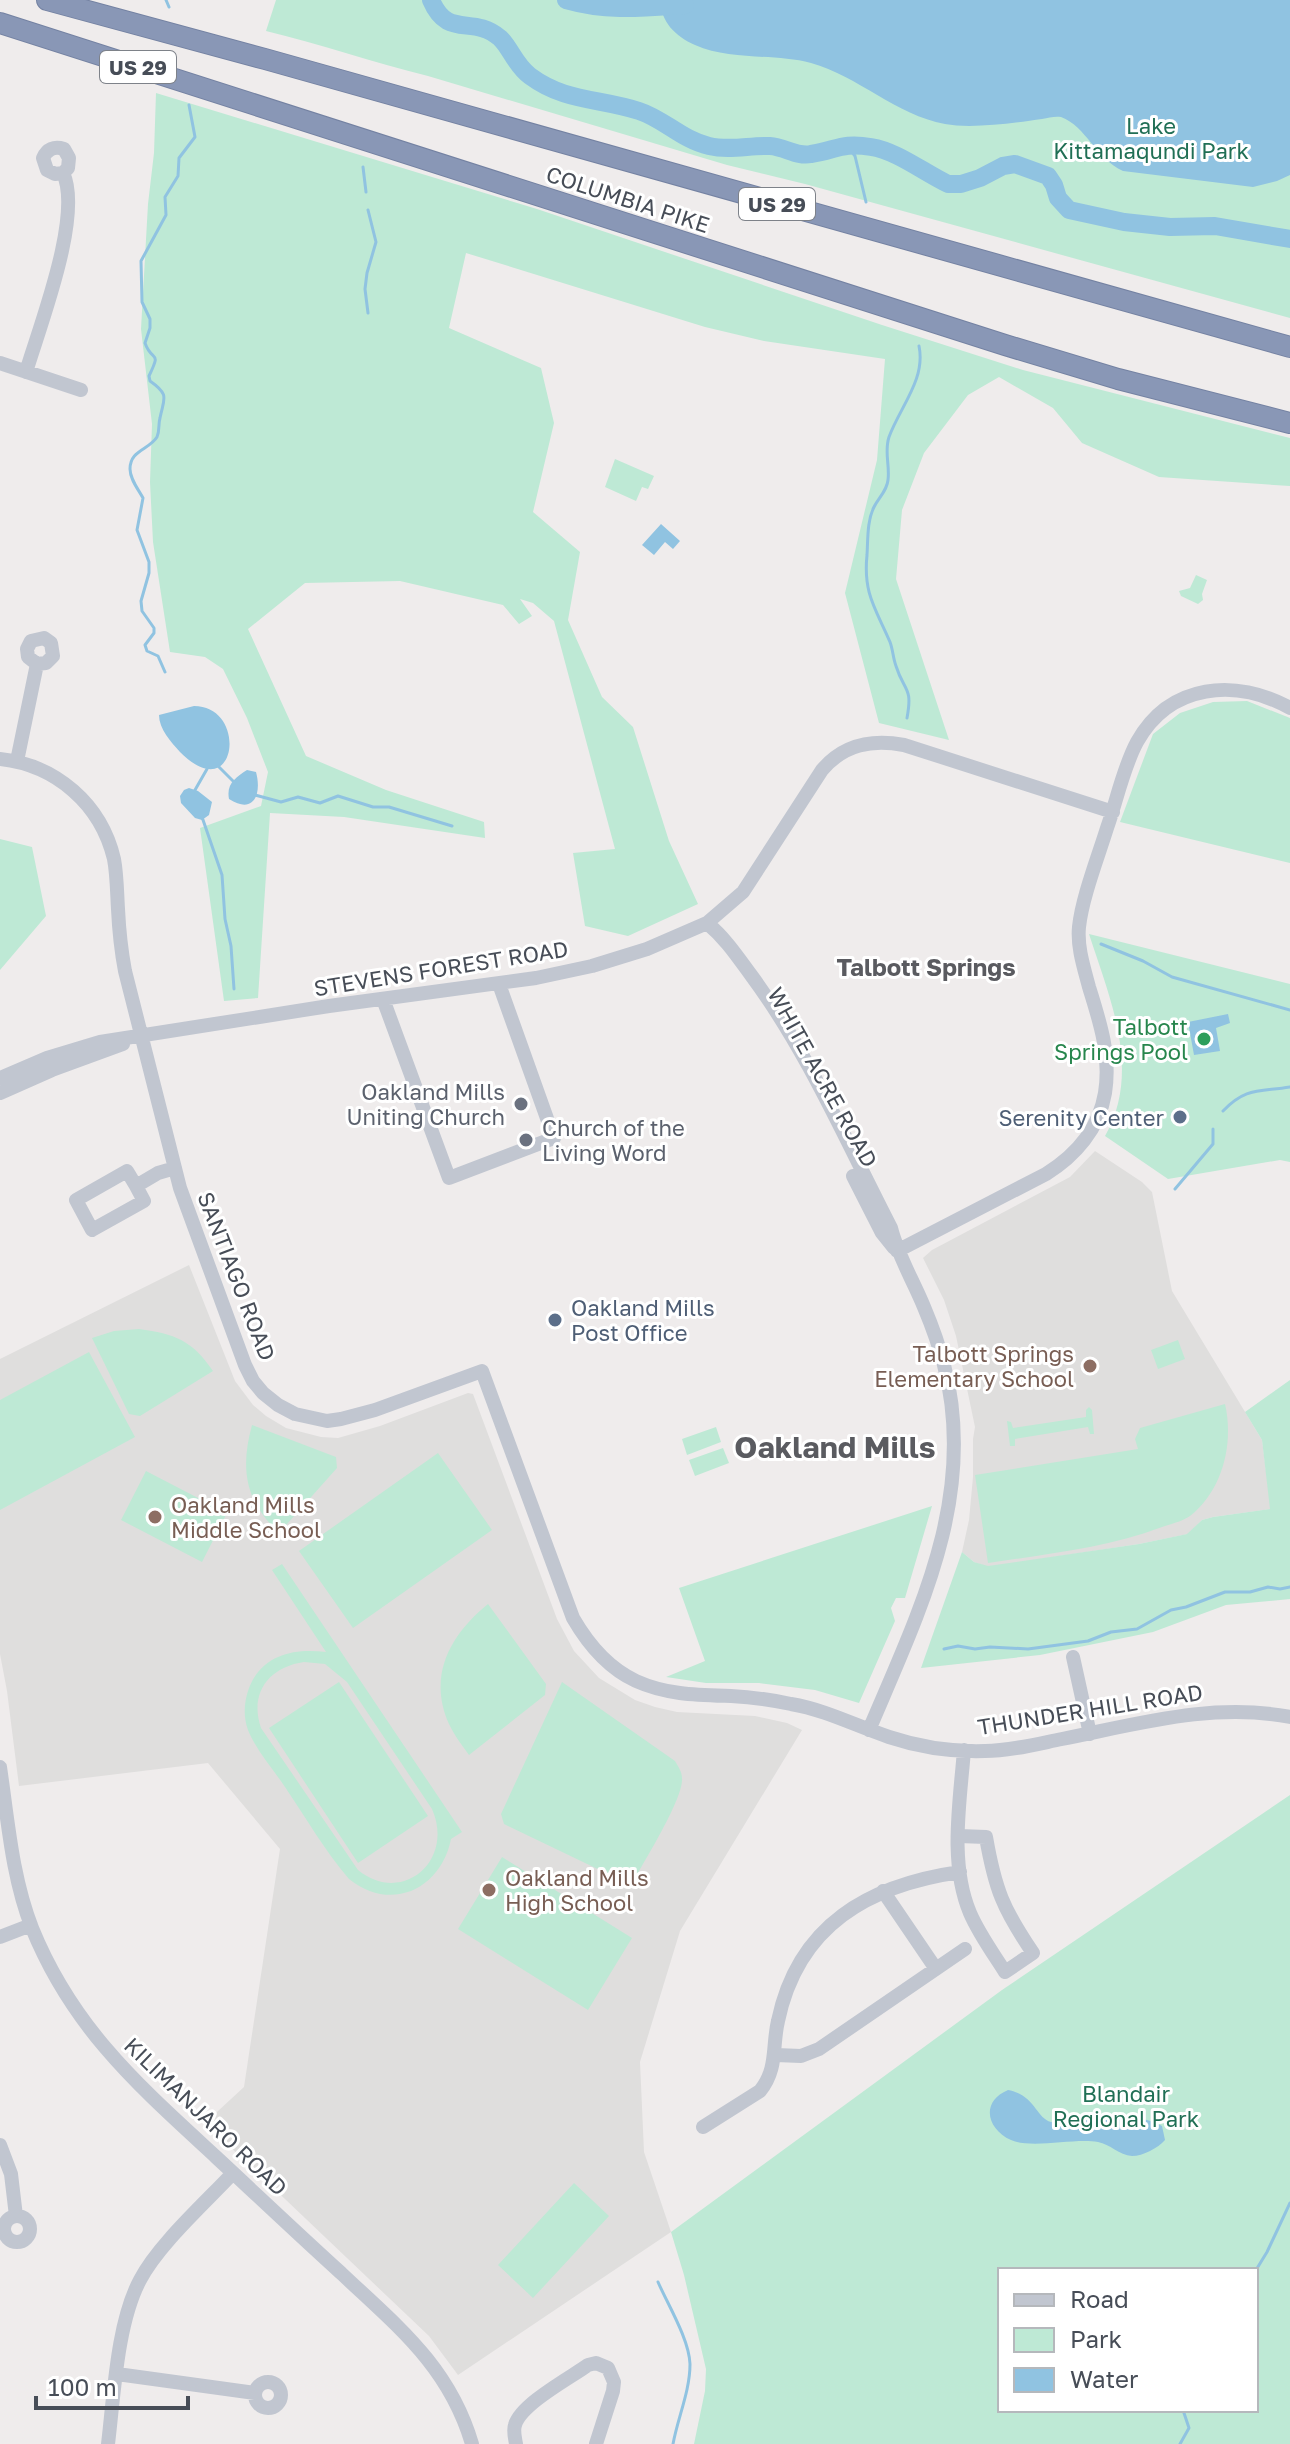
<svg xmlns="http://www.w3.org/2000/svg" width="1290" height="2444" font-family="'Golos Text',sans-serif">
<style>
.education{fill:#dfdedd}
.green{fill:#bee9d5;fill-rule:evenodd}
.water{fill:#90c3e1}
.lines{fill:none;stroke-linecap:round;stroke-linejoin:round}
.stream{stroke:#90c3e1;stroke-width:3}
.river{stroke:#90c3e1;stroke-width:18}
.highway-casing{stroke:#7482a2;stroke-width:22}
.minor{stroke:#c1c6d0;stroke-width:14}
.highway{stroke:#8997b6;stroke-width:20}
.leisure-dot{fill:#2e9e5b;stroke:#fff;stroke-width:3}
.worship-dot{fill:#6b7280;stroke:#fff;stroke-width:3}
.service-dot{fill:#5c6f8a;stroke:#fff;stroke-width:3}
.education-dot{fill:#8d6e63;stroke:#fff;stroke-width:3}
.labels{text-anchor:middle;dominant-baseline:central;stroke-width:6;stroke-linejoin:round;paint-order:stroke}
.shield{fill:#fff;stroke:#7e8289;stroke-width:2}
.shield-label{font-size:20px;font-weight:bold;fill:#474d57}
.park-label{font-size:22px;fill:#206f55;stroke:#fff}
.street-label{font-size:22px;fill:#474d57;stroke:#fff}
.leisure-label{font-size:22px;fill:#27864d;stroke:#fff;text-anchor:end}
.worship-label{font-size:22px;fill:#5b616d;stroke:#fff;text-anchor:end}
.service-label{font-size:22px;fill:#4e5e75;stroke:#fff;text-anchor:end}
.education-label{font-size:22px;fill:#785e54;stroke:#fff;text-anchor:start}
.neighbourhood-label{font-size:24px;font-weight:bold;fill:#5a5b60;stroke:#fff}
.district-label{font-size:30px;font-weight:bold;fill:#5a5b60;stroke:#fff}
</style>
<rect width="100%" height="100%" fill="#efecec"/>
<!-- education -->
<path class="education" d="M 1095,1151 L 1142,1182 L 1152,1192 L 1172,1291 L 1262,1440 L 1271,1509 L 1213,1517 L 1202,1520 L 1188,1534 L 1139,1544 L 988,1567 L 974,1562 L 962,1552 L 969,1520 L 973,1477 L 973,1439 L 975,1427 L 956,1336 L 944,1300 L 923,1258 L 932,1250 L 1070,1177 Z
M 189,1265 L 235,1381 L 253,1405 L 266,1416 L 286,1428 L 321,1437 L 338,1438 L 380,1426 L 468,1393 L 473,1394 L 557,1619 L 574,1651 L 599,1678 L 635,1700 L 655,1707 L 677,1712 L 755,1716 L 787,1723 L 802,1730 L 680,1931 L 640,2062 L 644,2152 L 671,2232 L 458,2375 L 429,2336 L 205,2123 L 244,2087 L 280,1849 L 208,1763 L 19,1786 L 7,1691 L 0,1654 L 0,1359 Z"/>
<!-- green -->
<path class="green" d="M 276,0 L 1290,0 L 1290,318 L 805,184 L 727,165 L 428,76 C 374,63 321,44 266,31 Z
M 156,93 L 537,209 L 882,325 L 1023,370 L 1290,438 L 1290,486 L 1159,477 L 1082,443 L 1053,408 L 999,377 L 968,395 L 924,453 L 902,510 L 896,579 L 949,740 L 879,723 L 845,593 L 877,460 L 885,359 L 764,341 L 705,327 L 466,253 L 449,328 L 541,368 L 554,423 L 533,512 L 580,552 L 568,620 L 602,697 L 633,727 L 669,841 L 698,904 L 628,936 L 585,926 L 573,853 L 615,849 L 554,621 L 533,603 L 520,599 L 532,616 L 519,624 L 503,605 L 400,581 L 305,583 L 248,629 L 306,756 L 386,790 L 484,822 L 485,838 L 344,817 L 270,813 L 258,998 L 224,1001 L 200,828 L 261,806 L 268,772 L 247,718 L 223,669 L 205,657 L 170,652 L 153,542 L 150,482 L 152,424 L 141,329 L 148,204 L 154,153 Z
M 615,459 L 654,476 L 648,489 L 642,487 L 636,501 L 605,487 Z
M 1196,575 L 1207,580 L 1202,594 L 1203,600 L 1198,604 L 1181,596 L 1179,591 L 1190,588 Z
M 1247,701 L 1290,718 L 1290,863 L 1120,822 L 1153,734 L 1180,713 L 1213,702 Z
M 0,839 L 32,847 L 46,916 L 0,970 Z
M 1089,934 L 1290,984 L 1290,1162 L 1280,1160 L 1168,1179 L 1105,1136 C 1142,1071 1110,999 1089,934 Z
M 139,1329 C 175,1334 192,1340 213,1371 L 140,1416 L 129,1414 L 92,1338 L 114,1331 Z
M 1178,1340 L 1185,1359 L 1158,1369 L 1151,1350 Z
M 89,1352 L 135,1437 L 0,1510 L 0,1400 Z
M 1290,1380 L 1290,1599 L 1226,1605 L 1153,1632 L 1040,1655 L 921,1668 L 962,1552 L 974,1562 L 988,1566 L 1139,1544 L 1187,1534 L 1202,1520 L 1213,1517 L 1270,1509 L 1262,1440 L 1245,1412 Z
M 1225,1404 C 1234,1443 1223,1490 1190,1516 C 1183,1521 1171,1524 1162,1527 C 1106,1548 1047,1554 988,1563 L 975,1475 L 1138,1449 L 1135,1439 L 1140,1428 Z
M 1089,1407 L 1092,1410 L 1094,1434 L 1090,1434 L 1088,1427 L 1015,1439 L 1015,1446 L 1010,1446 L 1007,1421 L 1011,1422 L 1013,1428 L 1086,1417 L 1086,1410 Z
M 252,1425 L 336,1457 L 337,1468 L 279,1533 C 245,1501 240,1469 252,1425 Z
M 716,1427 L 721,1442 L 687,1455 L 682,1439 Z
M 723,1448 L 729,1463 L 695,1476 L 689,1460 Z
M 438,1453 L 492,1530 L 353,1628 L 299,1551 Z
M 146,1471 L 227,1513 L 202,1562 L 121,1520 Z
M 932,1506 L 905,1598 L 896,1598 L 891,1608 L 895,1621 L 859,1703 L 815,1690 L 759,1683 L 706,1683 L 666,1677 L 705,1661 L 679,1588 Z
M 282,1564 L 462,1832 L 451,1839 C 441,1889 391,1913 349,1879 C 325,1851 306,1818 285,1787 C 273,1769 256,1750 248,1730 C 243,1716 244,1702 249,1688 C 262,1654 295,1648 326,1652 L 272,1570 ZM 304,1662 L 325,1664 L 347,1682 L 432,1809 C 455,1861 402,1906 358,1870 L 261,1728 C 249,1693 269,1667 304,1662 Z
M 488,1604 L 546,1684 L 545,1695 L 469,1755 C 462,1745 454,1735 449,1724 C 427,1675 451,1634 488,1604 Z
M 339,1682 L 428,1816 L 358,1863 L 269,1728 Z
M 562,1682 L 675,1761 C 678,1766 682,1772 682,1778 C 684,1798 642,1865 631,1885 L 504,1824 L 501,1814 Z
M 1290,1795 L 1290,2444 L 694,2444 L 705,2391 L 706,2369 L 684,2275 L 671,2232 L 1002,1990 ZM 1000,2270 L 1256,2270 L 1256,2410 L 1000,2410 Z
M 502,1857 L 632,1938 L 588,2010 L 458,1929 Z
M 574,2183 L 609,2216 L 533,2298 L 498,2265 Z"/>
<!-- water -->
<path class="water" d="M 660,0 L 1290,0 L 1290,175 L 1277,181 L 1253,187 L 1123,171 C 1096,159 1086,126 1061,117 C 1054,116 1049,118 1042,119 C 1015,123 971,129 945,124 C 896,115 858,76 811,63 C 774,53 731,61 695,45 C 675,36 661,22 660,0 Z
M 661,524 L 680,541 L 673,549 L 665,542 L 654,555 L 642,545 Z
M 194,706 C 249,706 237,809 180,752 C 171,742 159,729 159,715 Z
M 247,770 L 256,772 C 262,794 254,815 229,799 C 226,784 236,777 247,770 Z
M 189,788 L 198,791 L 212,802 L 209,815 L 202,820 L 195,818 L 181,803 L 180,796 L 184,790 Z
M 1228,1014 L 1230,1023 L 1216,1028 L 1220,1051 L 1194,1055 L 1188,1022 Z
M 1008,2090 C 1035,2095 1036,2118 1051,2122 C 1063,2125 1076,2122 1088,2120 C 1111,2117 1141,2114 1162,2126 L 1165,2140 C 1158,2148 1143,2156 1132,2156 C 1119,2155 1110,2144 1098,2142 C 1074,2138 1032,2149 1011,2140 C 987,2129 980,2102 1008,2090 Z"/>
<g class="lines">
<!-- stream -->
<path class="stream" d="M 166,0 L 169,7
M 846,144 L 855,156 L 866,202
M 363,167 L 366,192
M 368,313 L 365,289 L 367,273 L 376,242 L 368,210
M 165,672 L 158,656 L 147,651 L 145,645 L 154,633 L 154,628 L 142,611 L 141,601 L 149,573 L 149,562 L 137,530 L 143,498 C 138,489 130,479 130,469 C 130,450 149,450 157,437 C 160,430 158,425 160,418 C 164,398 170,395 150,381 L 149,376 C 162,349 152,363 145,343 L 150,328 L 150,319 L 142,302 L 141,261 L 166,215 L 165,197 L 178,176 L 179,158 L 195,137 L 189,105
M 907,718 C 913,686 904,692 896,666 C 893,658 893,650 890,642 C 876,609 863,594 867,555 C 868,539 867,521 874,507 C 879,497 887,491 888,480 C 890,465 884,452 889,437 C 900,407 926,379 919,346
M 218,766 L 235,783
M 196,794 L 195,790 L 207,769
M 255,795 L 281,802 L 298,797 L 320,803 L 338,796 L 373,807 L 389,807 L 452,826
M 202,817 L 222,875 L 225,919 L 231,946 L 234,989
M 1101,944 L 1143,961 L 1172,977 L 1290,1010
M 1223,1111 C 1246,1087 1259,1092 1290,1087
M 1175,1189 L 1213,1144 L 1213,1129
M 944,1649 L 958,1646 L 975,1649 L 990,1647 L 1028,1649 L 1088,1641 L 1111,1632 L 1137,1629 L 1171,1610 L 1186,1607 L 1225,1592 L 1250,1592 L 1268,1587 L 1280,1589 L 1290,1587
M 1256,2270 L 1267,2252 L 1290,2203
M 658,2282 C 668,2305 689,2339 690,2364 C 690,2391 678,2417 673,2444
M 1180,2444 L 1189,2428 L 1183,2410"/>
<!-- river -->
<path class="river" d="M 431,0 C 448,40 472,14 500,38 C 510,47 515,65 530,76 C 565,102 599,98 639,111 C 664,119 682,140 709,146 C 730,151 750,145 770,146 C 785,147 797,157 811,154 C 837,150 842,142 871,147 C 897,151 923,172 948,184 L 961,184 L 980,178 L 1003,166 L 1015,164 L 1048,176 L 1054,185 L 1058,198 L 1069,210 L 1124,222 L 1170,227 L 1215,226 L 1290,239
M 566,0 C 608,12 642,8 685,5"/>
<defs>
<path id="highway" d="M 47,0 L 265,59 L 1290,347
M 0,23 L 1005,345 L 1118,379 L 1290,423"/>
</defs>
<!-- highway casing -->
<use href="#highway" class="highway-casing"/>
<!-- minor -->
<path class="minor" d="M 0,363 L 81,390
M 26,372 C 40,325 83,215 63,173 L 68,168 L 69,158 L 64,149 C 54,146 47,149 43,158 L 47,170 L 55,174 L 63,173
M 0,759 C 56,765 101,804 114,859 C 117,875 117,893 118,909 C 119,930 121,950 125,971 L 180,1188 L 245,1365 L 253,1381 L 263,1393 L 278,1405 L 295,1414 L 327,1421 L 341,1419 L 375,1410 L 482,1371 L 573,1618 C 588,1644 608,1668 636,1681 C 667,1695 698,1695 731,1696 C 751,1697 772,1700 791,1704 C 826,1710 856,1726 889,1737 C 919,1747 953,1752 985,1751 C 1010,1751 1037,1744 1062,1739 C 1138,1724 1213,1702 1290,1717
M 17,761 L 37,664 L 28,657 L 27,649 L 31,641 L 44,638 L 51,643 L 53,656 L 46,663 L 37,664
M 707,923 C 725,938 737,956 751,975 C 808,1052 847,1143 891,1228 C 898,1256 913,1280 924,1307 C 932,1326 939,1345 944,1365 C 978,1496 919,1612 869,1730
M 383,999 L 449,1178 L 554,1138 L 499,984
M 0,1078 L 47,1058 L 100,1042 L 329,1006 L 536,978 L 592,966 L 647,949 L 707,923 L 743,892 L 822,770 C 844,744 872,739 904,745 L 1113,812
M 0,1093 L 52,1070 L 123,1044
M 853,1176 L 882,1233 L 894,1248
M 136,1186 L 127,1171 L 76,1200 L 92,1230 L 144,1201 L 136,1186 L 158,1173 L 175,1168
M 897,1251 L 1046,1174 C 1075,1156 1099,1129 1105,1093 C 1111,1056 1100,1022 1089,987 C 1084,968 1077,947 1079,927 C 1082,898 1098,857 1107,828 C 1117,800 1123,768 1137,742 C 1170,683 1236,678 1290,708
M 1073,1657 L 1090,1734
M 0,1767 C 8,1821 12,1877 32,1928 C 73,2029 139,2086 216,2157 C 258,2196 299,2235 341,2273 C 397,2326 449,2366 472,2444
M 959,1836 L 986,1837 C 995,1889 1003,1909 1033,1953 L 1005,1972 C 993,1953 979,1934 970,1913 C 949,1863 960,1802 964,1750
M 883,1891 L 936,1969
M 0,1937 L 31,1925
M 776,2055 L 801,2056 L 819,2049 L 965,1949
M 703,2127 L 760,2091 C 778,2069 772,2046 778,2021 C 798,1925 869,1885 960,1872
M 0,2145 L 11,2174 L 16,2216
M4 2229a13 13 0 1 1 26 0a13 13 0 1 1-26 0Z
M 117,2374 L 255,2393
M255 2395a13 13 0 1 1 26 0a13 13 0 1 1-26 0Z
M 108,2444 C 114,2395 117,2323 140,2280 C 158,2245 205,2203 233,2173
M 516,2444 C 515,2438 513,2431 515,2425 C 521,2404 570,2378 588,2365 L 596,2363 L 608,2368 L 614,2382 L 613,2391 L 596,2444"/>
<!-- highway -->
<use href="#highway" class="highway"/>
</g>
<!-- markers -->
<circle class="leisure-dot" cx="1204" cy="1039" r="8"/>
<g class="worship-dot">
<circle cx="521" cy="1104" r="8"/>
<circle cx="526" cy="1140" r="8"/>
</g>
<g class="service-dot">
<circle cx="1180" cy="1117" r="8"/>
<circle cx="555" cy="1320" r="8"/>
</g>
<g class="education-dot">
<circle cx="1090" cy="1366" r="8"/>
<circle cx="155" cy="1517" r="8"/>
<circle cx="489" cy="1890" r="8"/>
</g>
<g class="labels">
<!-- shield labels -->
<g class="shield">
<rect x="100" y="51" width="76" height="32" rx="6"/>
<rect x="739" y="188" width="76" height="32" rx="6"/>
</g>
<g class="shield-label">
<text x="138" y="67">US 29</text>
<text x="777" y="204">US 29</text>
</g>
<!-- park labels -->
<g class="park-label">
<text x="1151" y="125">Lake<tspan x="1151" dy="25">Kittamaqundi Park</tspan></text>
<text x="1126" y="2093">Blandair<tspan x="1126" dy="25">Regional Park</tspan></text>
</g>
<!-- street labels -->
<g class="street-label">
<text transform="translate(628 199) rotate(18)">COLUMBIA PIKE</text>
<text transform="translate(441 968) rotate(-9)">STEVENS FOREST ROAD</text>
<text transform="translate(823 1077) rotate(61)">WHITE ACRE ROAD</text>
<text transform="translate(237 1276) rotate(69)">SANTIAGO ROAD</text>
<text transform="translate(1090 1709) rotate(-9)">THUNDER HILL ROAD</text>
<text transform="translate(206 2116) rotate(44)">KILIMANJARO ROAD</text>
</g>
<!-- leisure labels -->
<g class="leisure-label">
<text x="1188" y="1026">Talbott<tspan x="1188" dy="25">Springs Pool</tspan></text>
</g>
<!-- worship labels -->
<g class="worship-label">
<text x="505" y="1091">Oakland Mills<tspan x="505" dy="25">Uniting Church</tspan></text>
<text x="542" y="1127" text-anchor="start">Church of the<tspan x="542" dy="25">Living Word</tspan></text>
</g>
<!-- service labels -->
<g class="service-label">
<text x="1164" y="1117">Serenity Center</text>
<text x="571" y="1307" text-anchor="start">Oakland Mills<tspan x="571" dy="25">Post Office</tspan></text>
</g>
<!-- education labels -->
<g class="education-label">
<text x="1074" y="1353" text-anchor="end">Talbott Springs<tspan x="1074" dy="25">Elementary School</tspan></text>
<text x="171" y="1504">Oakland Mills<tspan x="171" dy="25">Middle School</tspan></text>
<text x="505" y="1877">Oakland Mills<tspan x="505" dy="25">High School</tspan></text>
</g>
<!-- neighbourhood labels -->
<g class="neighbourhood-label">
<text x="926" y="966">Talbott Springs</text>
</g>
<!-- district labels -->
<g class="district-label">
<text x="835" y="1447">Oakland Mills</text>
</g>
</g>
<!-- legend -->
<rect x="998" y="2268" width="260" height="144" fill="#ffffff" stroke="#b5b8bc" stroke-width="2"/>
<rect x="1014" y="2294" width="40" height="12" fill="#c1c6d0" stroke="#b5b8bc" stroke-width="2"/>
<text x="1070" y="2308" font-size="24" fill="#474d57">Road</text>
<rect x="1014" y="2328" width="40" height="24" fill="#bee9d5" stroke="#b5b8bc" stroke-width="2"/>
<text x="1070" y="2348" font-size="24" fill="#474d57">Park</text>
<rect x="1014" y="2368" width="40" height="24" fill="#90c3e1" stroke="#b5b8bc" stroke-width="2"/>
<text x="1070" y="2388" font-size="24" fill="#474d57">Water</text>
<!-- scale -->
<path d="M36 2396v12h152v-12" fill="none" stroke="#474d57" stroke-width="4"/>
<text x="48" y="2396" font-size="24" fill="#474d57" stroke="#ffffff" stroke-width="6" paint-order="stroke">100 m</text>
</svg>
